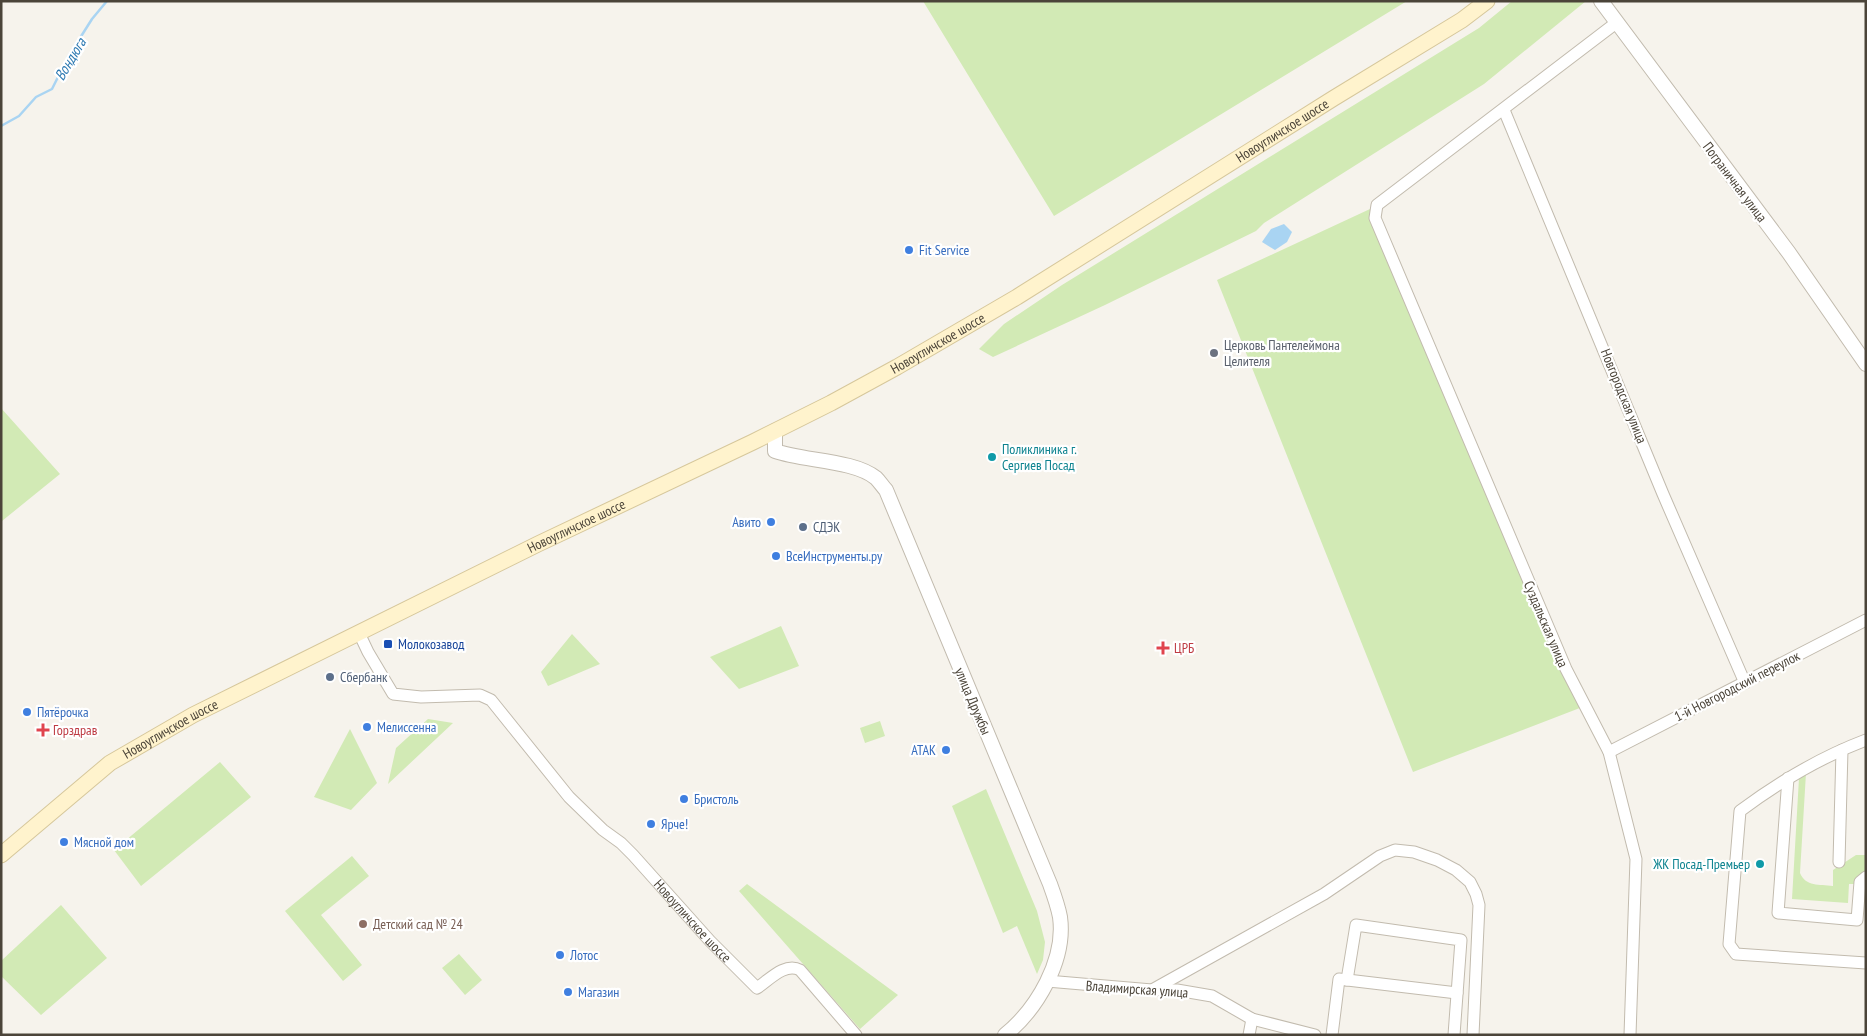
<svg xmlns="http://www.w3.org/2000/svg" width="1867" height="1036" font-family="'PT Sans Narrow',sans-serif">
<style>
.green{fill:#d2eab5}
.water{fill:#a9d4f2}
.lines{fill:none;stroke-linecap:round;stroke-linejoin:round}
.stream{stroke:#a9d4f2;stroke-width:2.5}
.minor-casing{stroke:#c2bbae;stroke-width:13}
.tertiary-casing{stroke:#c2bbae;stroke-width:16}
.secondary-casing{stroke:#d6c79b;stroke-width:17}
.minor{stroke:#fff;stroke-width:11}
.tertiary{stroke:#fff;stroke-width:14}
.secondary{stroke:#fff3cd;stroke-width:15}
.shop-dot{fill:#3f7fe0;stroke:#fff;stroke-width:2}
.worship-dot{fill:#6b7280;stroke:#fff;stroke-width:2}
.culture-dot{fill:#0f9aa8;stroke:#fff;stroke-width:2}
.service-dot{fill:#5c6f8a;stroke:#fff;stroke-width:2}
.transit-dot{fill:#1a4fb4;stroke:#fff;stroke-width:2}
.health-dot{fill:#e0444e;stroke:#fff;stroke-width:2}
.education-dot{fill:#8d6e63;stroke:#fff;stroke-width:2}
.labels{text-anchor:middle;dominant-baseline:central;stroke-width:4.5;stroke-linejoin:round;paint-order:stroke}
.street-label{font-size:14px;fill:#4b4439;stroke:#fff}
.shop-label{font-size:14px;fill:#366cbe;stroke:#fff;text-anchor:start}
.worship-label{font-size:14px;fill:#5b616d;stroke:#fff;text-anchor:start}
.culture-label{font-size:14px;fill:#0d838f;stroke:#fff;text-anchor:start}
.service-label{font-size:14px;fill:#4e5e75;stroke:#fff;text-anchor:start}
.transit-label{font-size:14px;fill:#164399;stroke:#fff;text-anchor:start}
.health-label{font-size:14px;fill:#be3a42;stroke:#fff;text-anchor:start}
.education-label{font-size:14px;fill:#785e54;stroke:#fff;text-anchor:start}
.water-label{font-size:15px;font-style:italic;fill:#2e7ab2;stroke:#fff}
</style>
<rect width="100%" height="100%" fill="#f6f3ec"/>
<!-- green -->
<path class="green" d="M 923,1 L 1407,1 L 1054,216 Z
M 1512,1 L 1586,1 L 1484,84 L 1264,223 L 1256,231 L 1105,305 L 993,357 L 979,349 L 1004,324 L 1062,285 L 1479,28 Z
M 1370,209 L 1585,706 L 1413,772 L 1217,280 Z
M 1,408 L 60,474 L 2,521 L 1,525 Z
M 781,626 L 799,666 L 739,689 L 710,657 Z
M 572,634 L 600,664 L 548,686 L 541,672 Z
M 428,719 L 453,723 L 388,784 L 396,748 Z
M 880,721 L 885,736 L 865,743 L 860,728 Z
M 350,729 L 377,783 L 351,810 L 314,797 Z
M 220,762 L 251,797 L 141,886 L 114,850 Z
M 1806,773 L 1800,873 C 1806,887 1819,884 1833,886 L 1833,870 L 1856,855 L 1865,855 L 1866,877 L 1856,884 L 1849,884 L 1848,903 L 1792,899 L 1799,778 Z
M 986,789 L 1037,911 L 1045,942 L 1043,960 L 1037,974 L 1017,926 L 1003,933 L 952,806 Z
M 352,856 L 369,876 L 321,915 L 362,965 L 343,981 L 285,911 Z
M 747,884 L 898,995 L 860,1029 L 739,891 Z
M 61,905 L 107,958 L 41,1015 L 1,976 L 1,961 Z
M 459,954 L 482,980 L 465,995 L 442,968 Z"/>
<!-- water -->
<path class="water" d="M 1284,224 L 1292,232 L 1287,242 L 1275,250 L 1262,242 L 1271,229 Z"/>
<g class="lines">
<!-- stream -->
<path class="stream" d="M 1,126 L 19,116 L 36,97 L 52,89 L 68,57 L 92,19 L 107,1"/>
<defs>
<g id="minor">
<path d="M 1616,23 L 1377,205 L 1375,218 L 1566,669 L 1609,752 L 1636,859 L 1630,1035"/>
<path d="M 1504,110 L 1663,494 L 1745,683"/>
<path id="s1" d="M 359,633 L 368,652 L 393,694 L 421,697 L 480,695 L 491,700 L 569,797 L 603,830 L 621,843 L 633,855 L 710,941 L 757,988 C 769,980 785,962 800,970 L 856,1035"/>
<path d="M 1866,740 C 1821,757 1779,782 1740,811 L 1729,944 L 1736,954 L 1866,963"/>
<path d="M 1609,752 L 1866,620"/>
<path d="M 1788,778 L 1778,913 L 1857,920 L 1860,882 L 1866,877"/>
<path d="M 1839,862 L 1842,750"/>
<path d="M 1347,980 L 1356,925 L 1461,940 L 1454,1035"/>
<path d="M 1047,981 L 1152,990 L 1177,990 L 1212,996 L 1252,1019 L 1315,1035"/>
<path d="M 1152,990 L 1324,894 L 1380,856 L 1395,850 L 1414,852 L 1437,860 L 1456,870 L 1470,882 L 1476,894 L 1479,905 L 1473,1035"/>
<path d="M 1249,1035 L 1252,1019"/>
<path d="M 1332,1035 L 1339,979 L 1457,993"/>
</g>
<path id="tertiary" d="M 1601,1 L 1789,253 L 1866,364
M 775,431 L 775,451 C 803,461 854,460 876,478 C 880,482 883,487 886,490 L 1050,884 C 1054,895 1058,906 1060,917 C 1066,960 1037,1009 1005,1035"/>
<g id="secondary">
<path id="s2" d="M 1,855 L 110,763 L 193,715 L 538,544 L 753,442 L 831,403 L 897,367 L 1017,297 L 1334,98 L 1462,20 L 1487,1"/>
</g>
</defs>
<!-- minor casing -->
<use href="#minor" class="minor-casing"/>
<!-- tertiary casing -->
<use href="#tertiary" class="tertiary-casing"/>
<!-- secondary casing -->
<use href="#secondary" class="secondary-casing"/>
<!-- minor -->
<use href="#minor" class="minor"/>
<!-- tertiary -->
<use href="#tertiary" class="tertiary"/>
<!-- secondary -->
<use href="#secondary" class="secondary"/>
</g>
<!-- markers -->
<g class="shop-dot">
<circle cx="909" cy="250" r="5"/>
<circle cx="771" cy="522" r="5"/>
<circle cx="776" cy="556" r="5"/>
<circle cx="27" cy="712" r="5"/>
<circle cx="367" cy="727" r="5"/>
<circle cx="946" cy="750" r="5"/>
<circle cx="684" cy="799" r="5"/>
<circle cx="651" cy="824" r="5"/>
<circle cx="64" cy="842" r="5"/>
<circle cx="560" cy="955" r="5"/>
<circle cx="568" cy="992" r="5"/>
</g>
<circle class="worship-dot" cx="1214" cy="353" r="5"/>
<g class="culture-dot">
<circle cx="992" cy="457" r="5"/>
<circle cx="1760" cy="864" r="5"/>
</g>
<g class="service-dot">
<circle cx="803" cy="527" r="5"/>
<circle cx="330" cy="677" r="5"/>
</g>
<rect class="transit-dot" x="383" y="639" width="10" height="10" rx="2.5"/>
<g class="health-dot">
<path d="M1160.5 640.5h5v5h5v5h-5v5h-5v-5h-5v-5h5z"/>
<path d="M40.5 722.5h5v5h5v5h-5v5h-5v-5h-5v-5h5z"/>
</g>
<circle class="education-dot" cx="363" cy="924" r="5"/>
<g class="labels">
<!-- street labels -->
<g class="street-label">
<text stroke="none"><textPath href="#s2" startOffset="1476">Новоугличское шоссе</textPath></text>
<text transform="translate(1735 182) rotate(53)">Пограничная улица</text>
<text stroke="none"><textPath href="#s2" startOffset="1071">Новоугличское шоссе</textPath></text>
<text transform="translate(1624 396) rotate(68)">Новгородская улица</text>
<text stroke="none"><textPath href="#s2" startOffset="666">Новоугличское шоссе</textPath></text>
<text transform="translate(1546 624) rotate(67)">Суздальская улица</text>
<text transform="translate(1737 686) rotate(-27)">1-й Новгородский переулок</text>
<text transform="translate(973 701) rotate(67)">улица Дружбы</text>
<text stroke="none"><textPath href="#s2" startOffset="212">Новоугличское шоссе</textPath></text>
<text stroke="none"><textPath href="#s1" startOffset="469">Новоугличское шоссе</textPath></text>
<text transform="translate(1137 989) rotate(4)">Владимирская улица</text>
</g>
<!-- shop labels -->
<g class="shop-label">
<text x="919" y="250">Fit Service</text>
<text x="761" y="522" text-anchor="end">Авито</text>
<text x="786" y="556">ВсеИнструменты.ру</text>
<text x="37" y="712">Пятёрочка</text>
<text x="377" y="727">Мелиссенна</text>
<text x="936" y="750" text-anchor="end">АТАК</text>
<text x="694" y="799">Бристоль</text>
<text x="661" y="824">Ярче!</text>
<text x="74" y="842">Мясной дом</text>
<text x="570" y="955">Лотос</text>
<text x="578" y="992">Магазин</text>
</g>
<!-- worship labels -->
<g class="worship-label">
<text x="1224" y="345">Церковь Пантелеймона<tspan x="1224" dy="16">Целителя</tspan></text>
</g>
<!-- culture labels -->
<g class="culture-label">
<text x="1002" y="449">Поликлиника г.<tspan x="1002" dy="16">Сергиев Посад</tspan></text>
<text x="1750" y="864" text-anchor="end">ЖК Посад-Премьер</text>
</g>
<!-- service labels -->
<g class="service-label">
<text x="813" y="527">СДЭК</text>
<text x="340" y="677">Сбербанк</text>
</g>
<!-- transit labels -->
<g class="transit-label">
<text x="398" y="644">Молокозавод</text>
</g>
<!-- health labels -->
<g class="health-label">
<text x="1174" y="648">ЦРБ</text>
<text x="53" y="730">Горздрав</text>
</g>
<!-- education labels -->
<g class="education-label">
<text x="373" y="924">Детский сад № 24</text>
</g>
<!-- water labels -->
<g class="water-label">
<text transform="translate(70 59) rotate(-59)">Вондюга</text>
</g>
</g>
<!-- border -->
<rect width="1867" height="1036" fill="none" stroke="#4b4439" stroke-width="5"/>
</svg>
